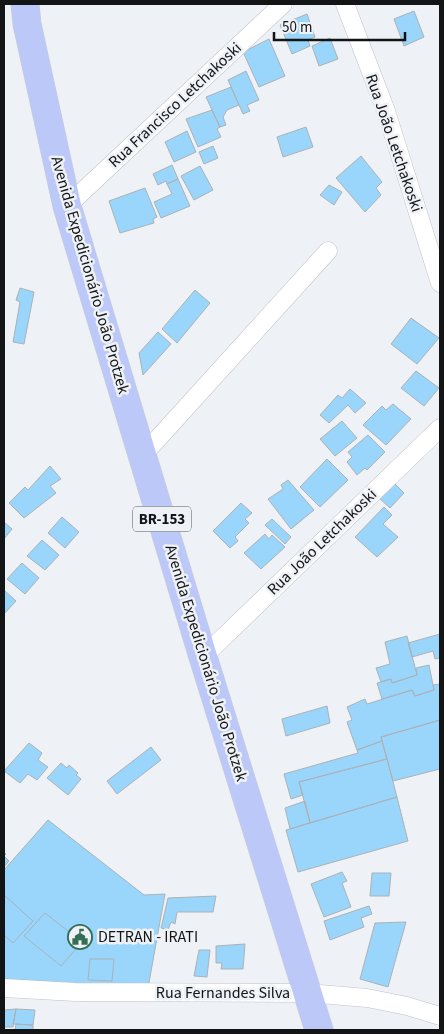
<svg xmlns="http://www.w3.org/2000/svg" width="444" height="1034" font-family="'Source Sans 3',sans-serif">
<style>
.building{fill:#9ad5fb;stroke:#acb2b5}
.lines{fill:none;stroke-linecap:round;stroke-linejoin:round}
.minor-casing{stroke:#bfc2c7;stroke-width:19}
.trunk-casing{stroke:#d0d0d0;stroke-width:29}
.minor{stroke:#fff;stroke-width:18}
.trunk{stroke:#bcc8f8;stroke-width:28}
.labels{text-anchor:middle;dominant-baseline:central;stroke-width:5;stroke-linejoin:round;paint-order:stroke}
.shield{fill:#eef2f6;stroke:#555758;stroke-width:1}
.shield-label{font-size:15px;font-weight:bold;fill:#131415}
.street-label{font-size:16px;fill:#131415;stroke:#eef2f6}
.poi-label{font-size:16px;fill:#131415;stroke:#eef2f6;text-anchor:start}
</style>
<rect width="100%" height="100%" fill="#eef2f6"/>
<!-- building -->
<path class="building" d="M 414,11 L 424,37 L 404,46 L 394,19 Z
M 307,14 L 315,37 L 308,40 L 310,46 L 292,54 L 280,25 Z
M 330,38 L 338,59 L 319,66 L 312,46 Z
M 269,39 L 285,76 L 259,87 L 243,52 Z
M 246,71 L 259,100 L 247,105 L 250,111 L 243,114 L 228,80 Z
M 231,87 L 239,105 L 227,110 L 223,117 L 226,125 L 220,127 L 206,97 Z
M 212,110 L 220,127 L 217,129 L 221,137 L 198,147 L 186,119 Z
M 306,127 L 313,147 L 283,157 L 277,137 Z
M 187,131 L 196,152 L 174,162 L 165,142 Z
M 213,146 L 218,158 L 204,164 L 199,152 Z
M 361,156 L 382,182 L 376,188 L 381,195 L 365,212 L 336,178 Z
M 172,165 L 178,179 L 167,184 L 166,181 L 158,185 L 153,174 Z
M 200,166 L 213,190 L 194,200 L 181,176 Z
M 178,179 L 190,206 L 161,218 L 154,202 L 172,194 L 167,184 Z
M 329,185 L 342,192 L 334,205 L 320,195 Z
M 145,188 L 157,217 L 153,219 L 154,223 L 120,233 L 109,201 Z
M 20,288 L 34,292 L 24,344 L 13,342 L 20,302 L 16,300 Z
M 195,290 L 210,303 L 177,343 L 162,329 Z
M 411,318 L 439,338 L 417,364 L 391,344 Z
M 158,332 L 171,344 L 143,375 L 139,353 Z
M 416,371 L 439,388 L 424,406 L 401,388 Z
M 350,389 L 366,403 L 355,413 L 348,405 L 329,423 L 320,415 L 338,395 L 342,398 Z
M 393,404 L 411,419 L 386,445 L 363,425 L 382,406 L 386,410 Z
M 342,421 L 357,438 L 335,456 L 320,439 Z
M 368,435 L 385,452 L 367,470 L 365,468 L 357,475 L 347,462 L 352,457 L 348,452 Z
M 327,459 L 348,480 L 320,507 L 300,487 Z
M 50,466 L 61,479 L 50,486 L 56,493 L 24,518 L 9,503 L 25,487 L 28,490 Z
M 288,480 L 314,510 L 291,529 L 268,499 L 283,489 L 281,485 Z
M 393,482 L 404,493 L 390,508 L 378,497 Z
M 241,503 L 252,513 L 245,519 L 249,523 L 235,537 L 238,541 L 230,548 L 213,531 Z
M 384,507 L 392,515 L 383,524 L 398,537 L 377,557 L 355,537 Z
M 62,517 L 79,532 L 65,548 L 48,533 Z
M 272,519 L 291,537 L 285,544 L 265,525 Z
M 4,522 L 12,529 L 4,539 Z
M 265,534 L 269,539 L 272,535 L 285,547 L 261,569 L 244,553 Z
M 42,540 L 59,555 L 45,570 L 27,556 Z
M 22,563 L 39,578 L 25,594 L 7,579 Z
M 4,590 L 16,601 L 4,614 Z
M 440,634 L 440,658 L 435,659 L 433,651 L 412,657 L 408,643 Z
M 407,636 L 417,675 L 392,683 L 391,679 L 381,682 L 376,668 L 390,664 L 385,642 Z
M 429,665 L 434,690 L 415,696 L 412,690 L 382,699 L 377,683 L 391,679 L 392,683 L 417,675 L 416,668 Z
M 440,684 L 440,720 L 381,737 L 382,741 L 357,750 L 347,722 L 352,720 L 347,707 L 365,699 L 367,704 L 412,690 L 415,696 L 434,690 L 433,685 Z
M 327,706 L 330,723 L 286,736 L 282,719 Z
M 440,720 L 440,769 L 393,781 L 381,737 Z
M 382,741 L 387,759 L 299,782 L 303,795 L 291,799 L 284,774 L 358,753 L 357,750 Z
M 29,743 L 42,753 L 38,760 L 48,767 L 37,780 L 28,774 L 20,783 L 4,771 Z
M 151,747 L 161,760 L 117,794 L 107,781 Z
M 387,759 L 397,797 L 310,823 L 299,782 Z
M 61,763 L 67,768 L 69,765 L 78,773 L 76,775 L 81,779 L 68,795 L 47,778 Z
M 397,797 L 408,841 L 298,872 L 286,830 Z
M 305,801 L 310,823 L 290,829 L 285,808 Z
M 48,820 L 144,895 L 165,894 L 148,988 L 4,979 L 4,870 Z
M 4,852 L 6,854 L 4,856 L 9,861 L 4,867 Z
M 342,872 L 347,881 L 342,883 L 351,907 L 324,917 L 311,884 Z
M 372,873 L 391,873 L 389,896 L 370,896 Z
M 4,895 L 33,921 L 13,943 L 4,935 Z
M 216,896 L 213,912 L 177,912 L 175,924 L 171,922 L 168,930 L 161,928 L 168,898 Z
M 369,906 L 372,914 L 361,918 L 364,927 L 330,940 L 324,921 Z
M 45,913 L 82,942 L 61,966 L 24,936 Z
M 406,922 L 388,987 L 360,979 L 375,923 Z
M 245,944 L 243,969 L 221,969 L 222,963 L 216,963 L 216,946 Z
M 199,950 L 210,950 L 207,977 L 194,976 Z
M 90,959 L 114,959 L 112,981 L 88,980 Z
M 16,1009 L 13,1027 L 5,1027 L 4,1030 L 4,1010 Z
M 16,1009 L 35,1010 L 33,1025 L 13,1024 Z
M 16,1024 L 33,1025 L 33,1030 L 15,1030 Z"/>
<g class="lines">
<defs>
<path id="minor" d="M 345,4 L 386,111 L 440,283
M 67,206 L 283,4
M 143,455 L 328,251
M 203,657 L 440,428
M 4,988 L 75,992 L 308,993 L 367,998 L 407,1006 L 440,1016"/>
<path id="trunk" d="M 25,4 L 27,24 L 67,206 L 203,657 L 319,1030"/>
</defs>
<!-- minor casing -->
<use href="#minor" class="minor-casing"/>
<!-- trunk casing -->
<use href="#trunk" class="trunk-casing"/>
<!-- minor -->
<use href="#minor" class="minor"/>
<!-- trunk -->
<use href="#trunk" class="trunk"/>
</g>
<!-- icons -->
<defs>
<symbol id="civic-ring" viewBox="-11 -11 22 22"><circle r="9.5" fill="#eef2f6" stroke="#366e55" stroke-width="1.5"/><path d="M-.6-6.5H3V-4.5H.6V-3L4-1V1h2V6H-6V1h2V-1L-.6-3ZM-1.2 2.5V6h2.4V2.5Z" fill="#366e55"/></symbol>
</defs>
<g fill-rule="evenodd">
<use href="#civic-ring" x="66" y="923" width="28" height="28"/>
</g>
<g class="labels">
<!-- shield labels -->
<rect class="shield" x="133" y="506.5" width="58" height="25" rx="4"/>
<g class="shield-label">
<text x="162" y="519">BR-153</text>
</g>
<!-- street labels -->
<g class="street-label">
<text transform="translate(175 105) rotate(-43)">Rua Francisco Letchakoski</text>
<text transform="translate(394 143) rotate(71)">Rua João Letchakoski</text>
<text transform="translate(90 275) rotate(74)">Avenida Expedicionário João Protzek</text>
<text transform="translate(322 542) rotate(-44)">Rua João Letchakoski</text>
<text transform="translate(206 663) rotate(73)">Avenida Expedicionário João Protzek</text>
<text x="223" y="993">Rua Fernandes Silva</text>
</g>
<!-- poi labels -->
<g class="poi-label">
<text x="98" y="937">DETRAN - IRATI</text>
</g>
</g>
<!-- border -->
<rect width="444" height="1034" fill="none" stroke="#131415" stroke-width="10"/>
<!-- scale -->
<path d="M274 32v8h131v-8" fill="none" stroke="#131415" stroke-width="2.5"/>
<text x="282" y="32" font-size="15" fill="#131415" stroke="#eef2f6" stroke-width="4" paint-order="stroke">50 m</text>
</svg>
